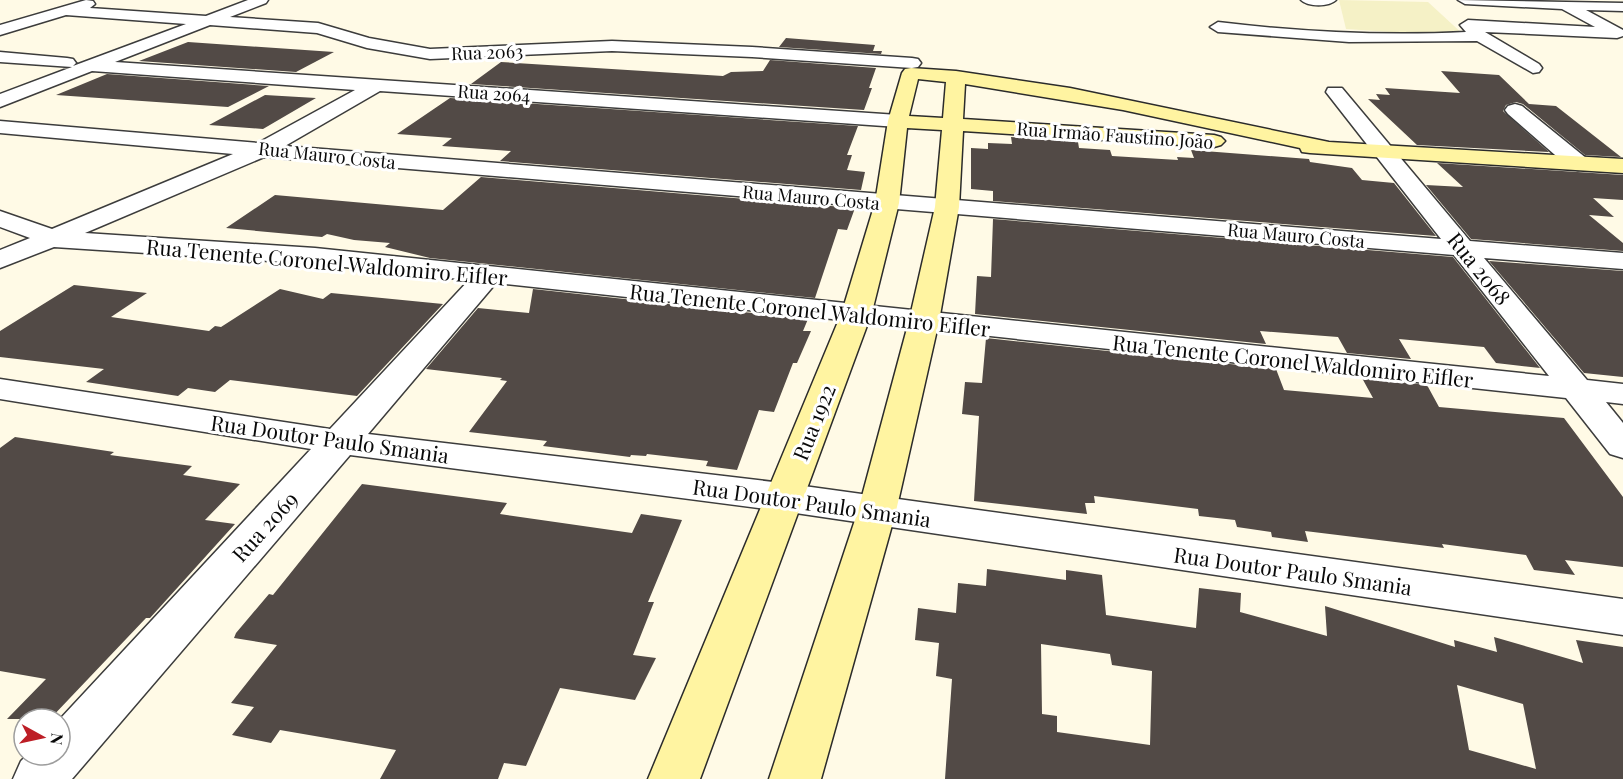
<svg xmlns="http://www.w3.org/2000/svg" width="1623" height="779" font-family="'Playfair Display',serif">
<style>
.farmland{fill:#f5f1c6}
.building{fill:#524a46;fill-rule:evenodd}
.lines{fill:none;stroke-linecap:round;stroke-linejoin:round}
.street-casing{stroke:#3c3c3c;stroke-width:3}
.secondary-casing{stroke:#2b2b2b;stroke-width:3}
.street{fill:#fff;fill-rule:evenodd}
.secondary{fill:#fff4a1;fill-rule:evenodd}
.labels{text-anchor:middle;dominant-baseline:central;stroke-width:6;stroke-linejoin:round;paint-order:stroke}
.far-street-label{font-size:18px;fill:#090909;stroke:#fff}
.street-label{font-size:21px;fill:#090909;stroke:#fff}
</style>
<rect width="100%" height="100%" fill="#fffae6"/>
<!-- farmland -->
<path class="farmland" d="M 1339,0 L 1428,2 L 1466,37 L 1346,29 Z"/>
<!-- building -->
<path class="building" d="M 786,38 L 875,45 L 873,51 L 882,51 L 881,54 L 779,47 Z
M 188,42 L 334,52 L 296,72 L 139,61 Z
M 770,60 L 876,68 L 869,88 L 872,88 L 864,110 L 471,84 L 501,62 L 723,76 L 731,72 L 763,71 Z
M 1441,71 L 1499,75 L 1529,104 L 1556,106 L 1621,157 L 1585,155 L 1523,104 L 1516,102 L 1506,105 L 1503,111 L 1549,152 L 1417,145 L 1368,99 L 1380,100 L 1376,94 L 1390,95 L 1385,88 L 1460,93 Z
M 107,74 L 269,86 L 228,107 L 56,95 Z
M 265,95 L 316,98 L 263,129 L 209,125 Z
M 450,98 L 858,126 L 847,155 L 852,155 L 847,170 L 865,172 L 861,190 L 500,161 L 511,151 L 442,146 L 452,138 L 397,134 Z
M 1011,137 L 1078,142 L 1079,148 L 1110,150 L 1112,156 L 1178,160 L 1177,157 L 1194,158 L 1191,150 L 1309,159 L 1310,162 L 1352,168 L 1362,180 L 1394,183 L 1436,236 L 993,201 L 993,191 L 971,189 L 971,148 L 988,149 L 988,143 L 1012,144 Z
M 1437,163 L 1623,175 L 1623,200 L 1593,198 L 1614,217 L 1589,215 L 1623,243 L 1623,251 L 1471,239 L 1426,185 L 1463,187 Z
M 481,177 L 855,208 L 847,230 L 838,229 L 815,298 L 430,258 L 385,247 L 390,243 L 354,240 L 327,234 L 322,237 L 226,228 L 275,195 L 443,210 Z
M 993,219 L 1453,257 L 1540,368 L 1496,363 L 1484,347 L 1399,339 L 1411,359 L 1347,353 L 1338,337 L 1260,331 L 1266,344 L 975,314 L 977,276 L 991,277 Z
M 1489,261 L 1623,271 L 1623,377 L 1584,373 Z
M 74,285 L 147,293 L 111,317 L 209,331 L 215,326 L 221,327 L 280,289 L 323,299 L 331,293 L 443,304 L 357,396 L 230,380 L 215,392 L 188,388 L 178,396 L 86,382 L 104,369 L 0,357 L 0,331 Z
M 533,289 L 808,319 L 803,331 L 811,331 L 797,363 L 793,363 L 774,412 L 759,410 L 737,470 L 706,466 L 708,461 L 647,454 L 646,456 L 631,455 L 630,457 L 543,446 L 547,441 L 469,432 L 507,381 L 500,380 L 502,378 L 426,369 L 478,308 L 529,313 Z
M 986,338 L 1276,369 L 1284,390 L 1373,398 L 1362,378 L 1427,385 L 1439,407 L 1564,418 L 1623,497 L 1623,567 L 1565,560 L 1575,575 L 1534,570 L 1526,555 L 1442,544 L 1444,548 L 1305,531 L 1308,542 L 1272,537 L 1271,532 L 1237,527 L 1235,520 L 1199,516 L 1198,509 L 1094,496 L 1095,503 L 1085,503 L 1087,514 L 974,501 L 979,416 L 962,414 L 965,382 L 982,383 Z
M 15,437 L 114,452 L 110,455 L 192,466 L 183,475 L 240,484 L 205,520 L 235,524 L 150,618 L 146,618 L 50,719 L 7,719 L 46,679 L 0,671 L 0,448 Z
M 362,484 L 507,503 L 500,514 L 632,533 L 641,514 L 682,520 L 648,602 L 654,602 L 633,655 L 656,658 L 635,700 L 560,688 L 526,766 L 504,763 L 498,779 L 380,779 L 396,750 L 280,730 L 271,743 L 232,735 L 254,707 L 231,703 L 277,645 L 234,638 L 236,633 L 269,594 L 273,595 Z
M 987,569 L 1066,580 L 1066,570 L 1102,575 L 1106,615 L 1196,628 L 1199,588 L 1241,593 L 1240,612 L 1327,636 L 1325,606 L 1455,647 L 1454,640 L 1497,652 L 1494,637 L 1583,663 L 1576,640 L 1623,647 L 1623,779 L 945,779 L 952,679 L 936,676 L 939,643 L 915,640 L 918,608 L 956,613 L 958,583 L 986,586 ZM 1041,644 L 1110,654 L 1112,665 L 1152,671 L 1150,745 L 1057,732 L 1057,716 L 1042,714 ZM 1457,685 L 1523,704 L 1536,769 L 1469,750 Z"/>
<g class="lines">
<defs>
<path id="street" d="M 86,0 L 93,1 L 95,4 L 90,8 L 206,16 L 248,0 L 268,0 L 266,3 L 230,17 L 318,23 L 369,38 L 430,49 L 612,41 L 752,47 L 912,58 L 918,59 L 921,63 L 918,67 L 912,68 L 752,57 L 612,51 L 430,59 L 367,48 L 317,33 L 210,25 L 115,62 L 898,115 L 905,117 L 908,121 L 905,125 L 898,127 L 380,91 L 285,146 L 1441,239 L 1326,92 L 1328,88 L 1342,88 L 1470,241 L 1623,253 L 1623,269 L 1484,258 L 1587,380 L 1623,384 L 1623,404 L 1606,402 L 1623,423 L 1623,458 L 1610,454 L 1566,398 L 496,283 L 368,434 L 782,483 L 1623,599 L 1623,635 L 782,511 L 350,455 L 72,779 L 13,779 L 21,761 L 27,755 L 60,755 L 60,719 L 311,449 L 0,399 L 0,379 L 330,429 L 469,280 L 315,264 L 54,247 L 0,268 L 0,250 L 30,238 L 0,227 L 0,211 L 52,229 L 233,154 L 0,133 L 0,121 L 258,143 L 355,90 L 92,71 L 0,107 L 0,94 L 72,67 L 0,62 L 0,52 L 67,58 L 73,59 L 76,63 L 73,66 L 186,24 L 66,15 L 0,35 L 0,25 ZM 264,157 L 1454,255 L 1549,376 L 315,248 L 85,233 Z
M 1301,0 L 1336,0 C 1329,7 1308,7 1301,0 Z
M 1458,0 L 1623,3 L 1623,11 L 1586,10 L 1623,30 L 1623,36 L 1617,38 L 1485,32 L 1539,64 L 1542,68 L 1539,72 L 1533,73 L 1477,41 L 1349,42 L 1218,32 L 1210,27 L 1218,22 C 1301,32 1383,36 1466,32 L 1460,25 L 1468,20 L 1595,27 L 1562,9 L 1465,4 Z
M 1515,104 L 1522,106 L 1586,158 L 1589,163 L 1586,168 L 1578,170 L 1570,168 L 1508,114 L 1505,110 L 1508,106 Z"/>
<path id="secondary" d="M 911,68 L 956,71 L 1070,88 L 1329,142 L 1623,159 L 1623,173 L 1310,153 L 1302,152 L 1300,148 L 1123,110 L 965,84 L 963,119 L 1214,135 L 1221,137 L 1225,141 L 1221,145 L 1214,147 L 963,131 L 959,207 L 939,321 L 896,511 L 821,779 L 769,779 L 858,511 L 909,321 L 935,207 L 942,130 L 907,128 L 899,203 L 872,312 L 700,779 L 648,779 L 842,312 L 875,203 L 888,121 L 902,73 L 905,69 ZM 918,79 L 946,82 L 943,118 L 909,116 Z"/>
</defs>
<!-- street casing -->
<use href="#street" class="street-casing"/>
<!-- secondary casing -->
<use href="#secondary" class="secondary-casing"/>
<!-- street -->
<use href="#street" class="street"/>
<!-- secondary -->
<use href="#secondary" class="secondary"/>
</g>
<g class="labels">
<!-- far-street labels -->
<g class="far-street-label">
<text transform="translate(487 52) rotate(-2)">Rua 2063</text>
<text transform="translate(494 93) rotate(4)">Rua 2064</text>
<text transform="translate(1115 135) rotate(4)">Rua Irmão Faustino João</text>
<text transform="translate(327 155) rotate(6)">Rua Mauro Costa</text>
<text transform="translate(811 197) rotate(5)">Rua Mauro Costa</text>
<text transform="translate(1296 235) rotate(5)">Rua Mauro Costa</text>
</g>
<!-- street labels -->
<g class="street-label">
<text transform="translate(327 261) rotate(5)">Rua Tenente Coronel Waldomiro Eifler</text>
<text transform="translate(1480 268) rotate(51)">Rua 2068</text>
<text transform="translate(810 309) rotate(6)">Rua Tenente Coronel Waldomiro Eifler</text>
<text transform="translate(1293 360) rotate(6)">Rua Tenente Coronel Waldomiro Eifler</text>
<text transform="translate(813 422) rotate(-68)">Rua 1922</text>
<text transform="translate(330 438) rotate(8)">Rua Doutor Paulo Smania</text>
<text transform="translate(812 502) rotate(8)">Rua Doutor Paulo Smania</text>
<text transform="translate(264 526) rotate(-48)">Rua 2069</text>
<text transform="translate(1293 570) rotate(8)">Rua Doutor Paulo Smania</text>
</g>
</g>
<!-- north arrow -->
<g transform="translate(42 737) rotate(98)"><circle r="28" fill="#ffffff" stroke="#9d9d9d" stroke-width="1.5"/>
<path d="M0-4.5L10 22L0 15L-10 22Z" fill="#bd1e26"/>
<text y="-9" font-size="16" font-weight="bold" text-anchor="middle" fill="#090909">N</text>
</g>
</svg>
